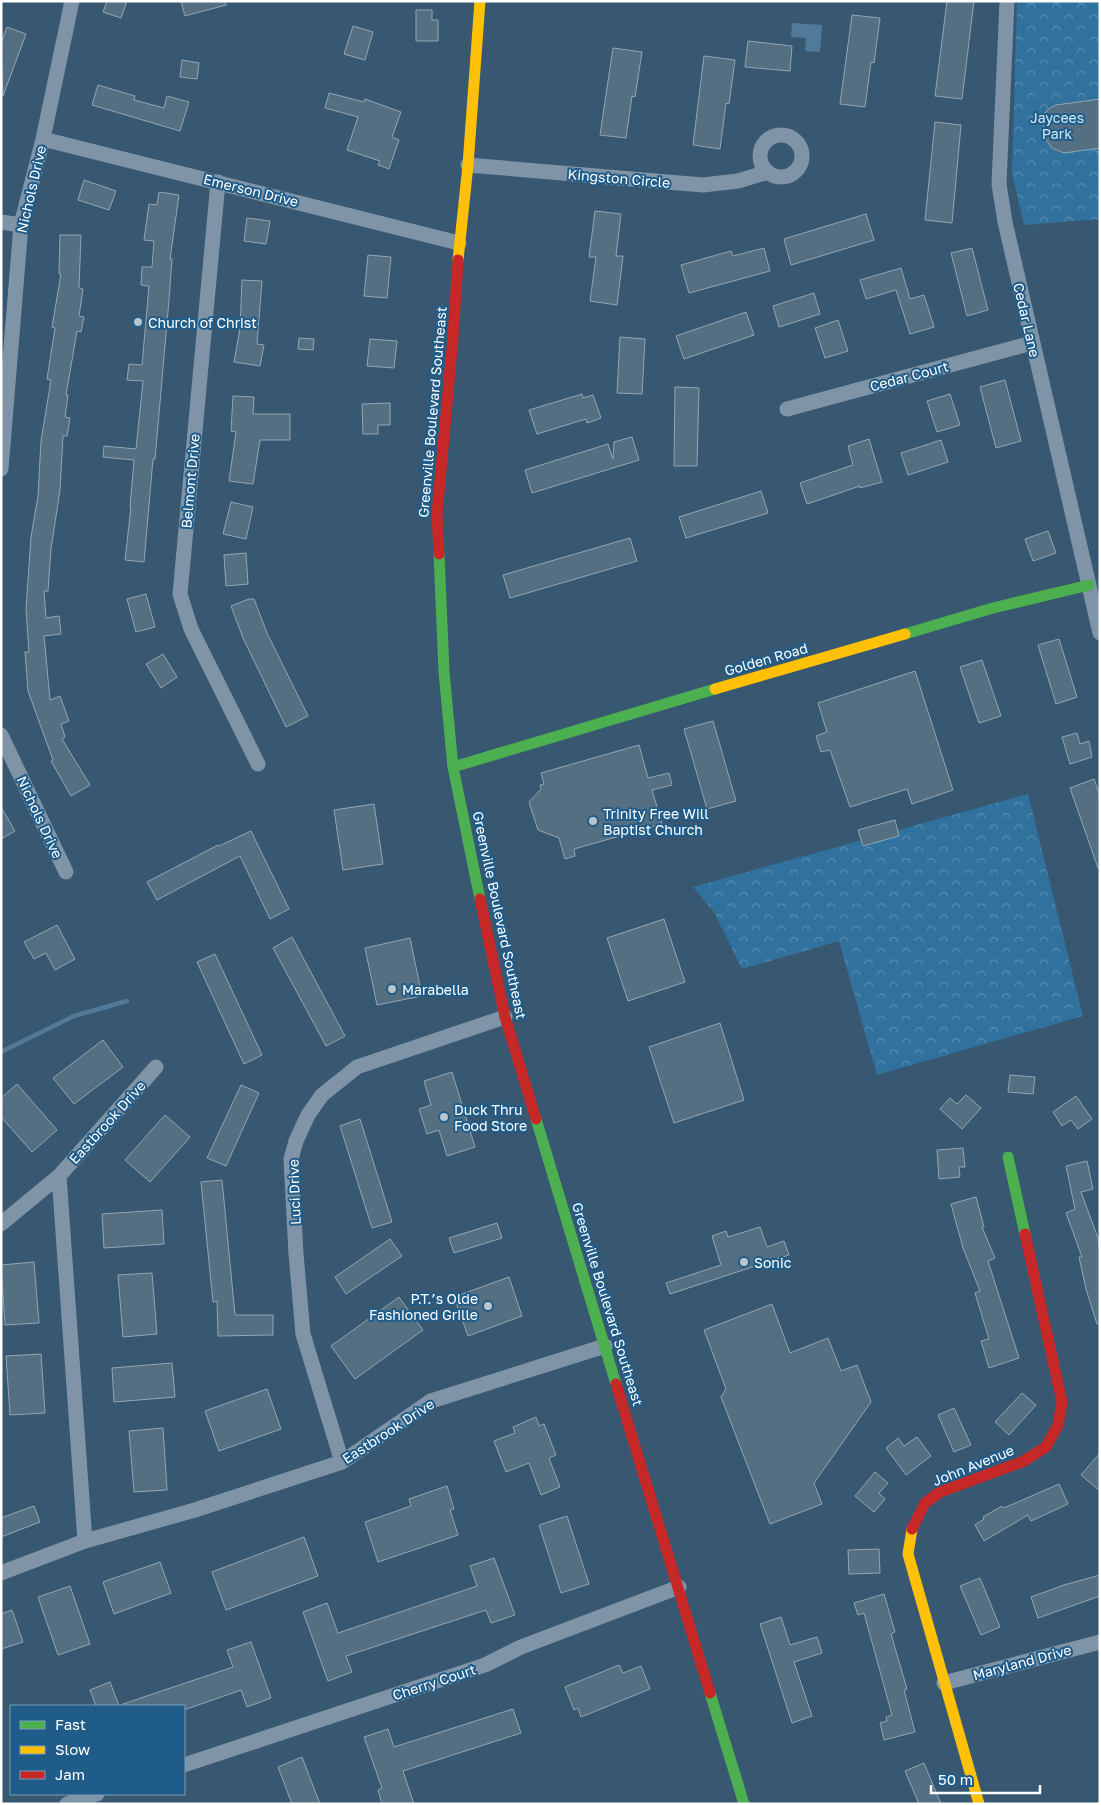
<svg xmlns="http://www.w3.org/2000/svg" width="1101" height="1805" font-family="'Golos Text',sans-serif">
<style>
.forest{fill:url(#forest-crowns)}
.water{fill:#517a98}
.lines{fill:none;stroke-linecap:round;stroke-linejoin:round}
.stream{stroke:#517a98;stroke-width:4.5}
.building{fill:#546e82;stroke:#93a6b4}
.street{stroke:#7f94a6;stroke-width:15}
.fast{stroke:#4caf50;stroke-width:11}
.slow{stroke:#ffc107;stroke-width:11}
.jam{stroke:#c62828;stroke-width:11}
.poi-dot{fill:#b9c5cd;stroke:#205c89;stroke-width:2}
.labels{text-anchor:middle;dominant-baseline:central;stroke-width:4;stroke-linejoin:round;paint-order:stroke}
.park-label{font-size:14px;fill:#d0e8f8;stroke:#205c89}
.street-label{font-size:14px;fill:#fff;stroke:#205c89}
.poi-label{font-size:14px;fill:#fff;stroke:#205c89;text-anchor:start}
</style>
<defs>
<pattern id="forest-crowns" width="20" height="18" patternUnits="userSpaceOnUse" patternTransform="scale(1.25)"><rect width="20" height="18" fill="#31719e"/><path d="M2 6a3 3 0 1 1 6 0M12 15a3 3 0 1 1 6 0" fill="none" stroke="#5a8db1"/></pattern>
</defs>
<rect width="100%" height="100%" fill="#385871"/>
<!-- forest -->
<path class="forest" d="M 1017,1 L 1100,1 L 1100,219 L 1024,225 L 1012,173 Z
M 1028,794 L 1083,1016 L 877,1075 L 839,941 L 742,969 L 714,912 L 693,887 Z"/>
<!-- water -->
<path class="water" d="M 792,23 L 822,25 L 820,52 L 805,51 L 806,38 L 791,37 Z"/>
<g class="lines">
<!-- stream -->
<path class="stream" d="M 1,1052 L 74,1016 L 127,1001"/>
</g>
<!-- building -->
<path class="building" d="M 107,1 L 127,1 L 121,18 L 103,12 Z
M 181,1 L 225,1 L 226,5 L 185,16 Z
M 947,1 L 974,1 L 962,99 L 935,96 Z
M 416,10 L 432,10 L 432,20 L 438,20 L 438,41 L 416,41 Z
M 852,15 L 880,18 L 874,63 L 871,62 L 865,107 L 840,104 Z
M 353,26 L 373,32 L 365,60 L 344,54 Z
M 7,27 L 26,34 L 3,96 L 1,43 Z
M 748,41 L 792,46 L 790,71 L 745,67 Z
M 613,48 L 642,52 L 635,97 L 632,96 L 626,138 L 600,135 Z
M 704,56 L 735,60 L 729,104 L 726,103 L 720,149 L 693,145 Z
M 182,60 L 199,63 L 197,79 L 180,77 Z
M 98,85 L 135,96 L 134,100 L 164,108 L 167,96 L 189,102 L 180,131 L 92,105 Z
M 329,93 L 364,102 L 365,99 L 401,112 L 392,137 L 399,140 L 389,169 L 378,165 L 380,161 L 347,150 L 358,117 L 325,108 Z
M 1100,99 L 1100,148 L 1064,153 L 1052,148 L 1046,140 L 1043,122 L 1044,114 L 1050,108 L 1056,105 Z
M 935,122 L 961,125 L 952,223 L 925,220 Z
M 84,180 L 116,191 L 109,210 L 78,200 Z
M 159,192 L 179,195 L 170,259 L 172,259 L 169,300 L 155,459 L 153,459 L 144,562 L 125,560 L 131,507 L 130,507 L 134,460 L 103,457 L 104,446 L 136,449 L 143,381 L 127,380 L 129,364 L 142,365 L 149,286 L 141,285 L 142,267 L 152,267 L 154,241 L 144,240 L 149,204 L 157,205 Z
M 595,211 L 621,214 L 616,256 L 623,256 L 617,305 L 590,301 L 596,257 L 589,257 Z
M 866,214 L 874,240 L 791,265 L 784,239 Z
M 247,218 L 270,221 L 266,244 L 244,241 Z
M 60,235 L 81,235 L 79,288 L 83,289 L 79,316 L 84,317 L 81,332 L 77,331 L 66,395 L 68,395 L 65,417 L 70,418 L 67,436 L 63,436 L 60,490 L 51,549 L 48,591 L 44,591 L 46,618 L 59,616 L 61,634 L 44,636 L 50,700 L 60,696 L 69,721 L 61,724 L 65,737 L 62,739 L 90,785 L 71,796 L 51,761 L 53,760 L 28,691 L 25,652 L 29,652 L 26,609 L 31,537 L 38,496 L 41,441 L 51,380 L 47,379 L 55,328 L 52,327 L 61,274 L 59,274 Z
M 764,248 L 770,271 L 689,293 L 681,265 L 731,251 L 733,256 Z
M 972,248 L 988,310 L 967,316 L 951,253 Z
M 368,255 L 391,257 L 387,298 L 364,296 Z
M 901,268 L 910,299 L 924,295 L 934,327 L 910,334 L 896,290 L 866,299 L 860,280 Z
M 242,280 L 262,281 L 257,344 L 264,345 L 260,366 L 234,362 L 240,328 Z
M 814,293 L 820,314 L 779,327 L 773,306 Z
M 746,312 L 754,335 L 684,359 L 676,336 Z
M 838,320 L 848,351 L 825,358 L 815,328 Z
M 620,337 L 645,339 L 642,394 L 617,393 Z
M 299,338 L 314,339 L 313,350 L 298,349 Z
M 370,339 L 397,341 L 394,368 L 367,366 Z
M 1005,380 L 1021,441 L 996,448 L 980,387 Z
M 675,387 L 699,388 L 697,466 L 674,466 Z
M 582,394 L 583,398 L 593,395 L 601,418 L 587,423 L 586,419 L 537,434 L 529,410 Z
M 950,394 L 960,425 L 937,432 L 927,401 Z
M 233,396 L 254,397 L 253,414 L 290,414 L 290,440 L 260,440 L 253,484 L 229,481 L 236,432 L 231,431 Z
M 390,403 L 390,425 L 378,425 L 378,434 L 363,434 L 362,404 Z
M 632,437 L 639,460 L 532,493 L 525,470 L 608,444 L 613,459 L 614,442 Z
M 869,439 L 882,482 L 860,488 L 860,486 L 807,504 L 800,483 L 853,465 L 848,446 Z
M 941,440 L 948,462 L 908,475 L 901,453 Z
M 761,491 L 768,513 L 686,538 L 679,517 Z
M 231,502 L 253,507 L 246,539 L 223,534 Z
M 1048,531 L 1056,553 L 1033,561 L 1025,539 Z
M 630,538 L 637,561 L 510,598 L 503,575 Z
M 246,553 L 248,584 L 226,586 L 224,555 Z
M 146,594 L 155,627 L 136,632 L 127,599 Z
M 249,599 L 254,599 L 267,633 L 308,716 L 286,727 L 243,638 L 231,606 Z
M 1059,639 L 1077,697 L 1056,704 L 1038,645 Z
M 163,654 L 177,677 L 161,688 L 146,664 Z
M 982,660 L 1001,716 L 979,723 L 960,667 Z
M 915,671 L 953,790 L 912,804 L 907,789 L 850,807 L 830,750 L 821,752 L 816,736 L 827,732 L 818,703 Z
M 713,721 L 736,801 L 707,809 L 684,729 Z
M 1077,733 L 1080,744 L 1089,741 L 1092,757 L 1070,764 L 1062,737 Z
M 639,745 L 648,778 L 669,773 L 672,785 L 652,790 L 662,824 L 574,849 L 575,856 L 565,859 L 559,838 L 538,830 L 529,802 L 541,789 L 540,785 L 544,784 L 541,773 Z
M 1094,779 L 1100,796 L 1100,867 L 1098,868 L 1070,788 Z
M 374,804 L 383,864 L 343,870 L 334,810 Z
M 1,807 L 15,831 L 1,839 Z
M 895,820 L 899,836 L 863,846 L 858,830 Z
M 251,831 L 289,909 L 270,919 L 240,856 L 157,900 L 147,882 L 218,845 L 219,846 Z
M 664,919 L 685,982 L 628,1001 L 607,938 Z
M 57,925 L 75,959 L 55,970 L 46,953 L 34,959 L 24,942 Z
M 292,937 L 345,1036 L 326,1046 L 273,948 Z
M 410,938 L 422,996 L 377,1005 L 365,948 Z
M 215,954 L 262,1055 L 244,1064 L 197,962 Z
M 720,1023 L 744,1100 L 674,1123 L 649,1047 Z
M 103,1040 L 123,1067 L 74,1104 L 53,1078 Z
M 452,1072 L 475,1147 L 447,1156 L 439,1130 L 427,1134 L 419,1109 L 431,1105 L 424,1081 Z
M 1010,1075 L 1035,1077 L 1033,1094 L 1008,1092 Z
M 17,1084 L 57,1130 L 32,1152 L 1,1117 L 1,1098 Z
M 241,1085 L 259,1093 L 226,1166 L 207,1158 Z
M 966,1095 L 981,1108 L 962,1129 L 940,1109 L 950,1098 L 957,1104 Z
M 1076,1096 L 1092,1119 L 1078,1129 L 1071,1120 L 1062,1126 L 1053,1112 Z
M 165,1115 L 190,1137 L 150,1182 L 125,1160 Z
M 360,1119 L 392,1222 L 372,1228 L 340,1126 Z
M 963,1148 L 965,1167 L 959,1167 L 960,1177 L 939,1179 L 937,1150 Z
M 1087,1161 L 1093,1189 L 1081,1192 L 1098,1238 L 1100,1253 L 1100,1324 L 1097,1324 L 1086,1289 L 1079,1257 L 1082,1257 L 1066,1213 L 1075,1209 L 1066,1166 Z
M 222,1180 L 235,1315 L 273,1315 L 273,1335 L 218,1336 L 217,1301 L 213,1302 L 201,1182 Z
M 976,1197 L 984,1227 L 982,1227 L 995,1258 L 988,1261 L 1019,1358 L 989,1368 L 981,1341 L 989,1339 L 975,1293 L 980,1291 L 963,1248 L 951,1204 Z
M 162,1210 L 164,1244 L 104,1248 L 102,1214 Z
M 497,1223 L 502,1238 L 454,1253 L 449,1238 Z
M 760,1227 L 767,1247 L 784,1241 L 789,1255 L 670,1294 L 666,1283 L 721,1265 L 712,1236 L 726,1231 L 728,1237 Z
M 390,1239 L 402,1256 L 346,1294 L 335,1277 Z
M 34,1262 L 39,1323 L 5,1325 L 1,1265 Z
M 152,1273 L 157,1334 L 123,1337 L 118,1275 Z
M 509,1277 L 522,1316 L 468,1336 L 454,1297 Z
M 399,1297 L 423,1330 L 355,1379 L 331,1346 Z
M 772,1304 L 790,1353 L 828,1338 L 841,1371 L 857,1365 L 871,1402 L 814,1483 L 822,1504 L 770,1524 L 721,1397 L 726,1389 L 704,1330 Z
M 41,1354 L 45,1413 L 10,1415 L 6,1356 Z
M 172,1363 L 175,1397 L 114,1402 L 112,1368 Z
M 267,1389 L 281,1429 L 219,1451 L 205,1411 Z
M 1022,1393 L 1036,1405 L 1009,1435 L 995,1422 Z
M 954,1408 L 971,1445 L 954,1452 L 938,1415 Z
M 536,1417 L 539,1426 L 544,1424 L 556,1455 L 549,1458 L 560,1487 L 541,1495 L 529,1463 L 506,1472 L 494,1441 L 515,1433 L 513,1427 Z
M 163,1428 L 167,1490 L 134,1492 L 129,1431 Z
M 917,1437 L 931,1456 L 906,1475 L 886,1448 L 898,1438 L 904,1446 Z
M 1100,1453 L 1100,1491 L 1081,1475 Z
M 875,1472 L 888,1483 L 879,1493 L 885,1499 L 874,1512 L 855,1496 Z
M 1059,1484 L 1068,1504 L 1031,1521 L 1028,1515 L 984,1541 L 975,1525 L 984,1519 L 983,1517 L 1002,1506 L 1004,1508 Z
M 447,1486 L 454,1509 L 450,1510 L 458,1535 L 378,1562 L 365,1522 L 411,1506 L 409,1499 Z
M 34,1506 L 40,1522 L 1,1537 L 1,1518 Z
M 567,1516 L 589,1584 L 561,1593 L 539,1525 Z
M 304,1537 L 318,1576 L 226,1610 L 212,1572 Z
M 879,1549 L 880,1573 L 849,1574 L 848,1550 Z
M 494,1558 L 515,1615 L 491,1623 L 486,1610 L 346,1656 L 352,1672 L 328,1681 L 303,1612 L 327,1603 L 338,1633 L 477,1586 L 470,1566 Z
M 160,1562 L 171,1593 L 114,1614 L 103,1582 Z
M 1100,1575 L 1100,1596 L 1038,1618 L 1031,1597 L 1064,1585 Z
M 980,1578 L 1000,1627 L 981,1635 L 960,1586 Z
M 70,1586 L 90,1644 L 58,1655 L 38,1597 Z
M 884,1594 L 895,1632 L 891,1634 L 907,1689 L 904,1690 L 915,1732 L 884,1740 L 880,1723 L 887,1721 L 886,1717 L 892,1715 L 864,1613 L 858,1615 L 854,1603 Z
M 12,1610 L 23,1642 L 1,1649 L 1,1614 Z
M 781,1617 L 790,1645 L 817,1637 L 822,1653 L 794,1662 L 812,1716 L 792,1723 L 760,1624 Z
M 251,1642 L 271,1698 L 247,1707 L 241,1690 L 184,1710 L 184,1706 L 123,1706 L 123,1704 L 233,1667 L 227,1650 Z
M 619,1665 L 623,1673 L 641,1666 L 650,1689 L 581,1717 L 578,1708 L 574,1710 L 565,1687 Z
M 110,1682 L 119,1706 L 96,1706 L 90,1690 Z
M 513,1709 L 521,1733 L 403,1771 L 414,1804 L 382,1804 L 378,1790 L 382,1788 L 364,1737 L 388,1729 L 394,1747 Z
M 302,1757 L 320,1804 L 292,1804 L 278,1767 Z
M 924,1763 L 941,1804 L 919,1804 L 905,1771 Z"/>
<g class="lines">
<!-- street -->
<path class="street" d="M 1007,1 L 999,184 L 1005,222 L 1100,633
M760 156a21 21 0 1 1 42 0a21 21 0 1 1-42 0Z
M 43,139 L 459,243
M 468,165 L 703,185 L 738,181 L 768,172
M 218,182 L 180,594 L 191,629 L 258,764
M 1,222 L 21,225
M 787,409 L 1032,343
M 1,469 L 21,225 L 43,139 L 72,1
M 1,735 L 66,872
M 1,1224 L 59,1176 L 156,1067
M 342,1462 L 303,1334 L 296,1254 L 291,1159 L 296,1141 L 308,1115 L 322,1095 L 357,1067 L 505,1017
M 85,1541 L 195,1510 L 342,1462 L 431,1401 L 605,1346
M 1,1573 L 85,1541 L 59,1176
M 944,1683 L 1100,1642
M 184,1765 L 485,1665 L 521,1647 L 679,1587
M 67,1804 L 97,1794"/>
<!-- fast -->
<path class="fast" d="M 439,554 L 444,672 L 453,767 L 480,899
M 905,634 L 993,608 L 1089,585
M 453,767 L 715,689
M 536,1119 L 616,1384
M 1008,1157 L 1025,1234
M 710,1693 L 744,1804"/>
<!-- slow -->
<path class="slow" d="M 458,260 L 468,165 L 480,1
M 715,689 L 905,634
M 912,1529 L 908,1554 L 979,1804"/>
<!-- jam -->
<path class="jam" d="M 439,554 L 437,514 L 453,337 L 458,260
M 480,899 L 505,1017 L 536,1119
M 616,1384 L 710,1693
M 912,1529 L 925,1503 L 940,1492 L 1022,1462 L 1046,1447 L 1058,1425 L 1062,1402 L 1025,1234"/>
</g>
<!-- markers -->
<g class="poi-dot">
<circle cx="138" cy="322" r="5"/>
<circle cx="593" cy="821" r="5"/>
<circle cx="392" cy="989" r="5"/>
<circle cx="444" cy="1117" r="5"/>
<circle cx="744" cy="1262" r="5"/>
<circle cx="488" cy="1306" r="5"/>
</g>
<g class="labels">
<!-- park labels -->
<g class="park-label">
<text x="1057" y="117">Jaycees<tspan x="1057" dy="16">Park</tspan></text>
</g>
<!-- street labels -->
<g class="street-label">
<text transform="translate(619 178) rotate(5)">Kingston Circle</text>
<text transform="translate(31 189) rotate(-77)">Nichols Drive</text>
<text transform="translate(251 190) rotate(14)">Emerson Drive</text>
<text transform="translate(1027 320) rotate(77)">Cedar Lane</text>
<text transform="translate(909 376) rotate(-15)">Cedar Court</text>
<text transform="translate(432 412) rotate(-85)">Greenville Boulevard Southeast</text>
<text transform="translate(190 481) rotate(-85)">Belmont Drive</text>
<text transform="translate(766 659) rotate(-16)">Golden Road</text>
<text transform="translate(40 817) rotate(65)">Nichols Drive</text>
<text transform="translate(500 915) rotate(78)">Greenville Boulevard Southeast</text>
<text transform="translate(107 1122) rotate(-48)">Eastbrook Drive</text>
<text transform="translate(294 1192) rotate(-92)">Luci Drive</text>
<text transform="translate(608 1304) rotate(73)">Greenville Boulevard Southeast</text>
<text transform="translate(388 1431) rotate(-33)">Eastbrook Drive</text>
<text transform="translate(973 1465) rotate(-22)">John Avenue</text>
<text transform="translate(1022 1662) rotate(-15)">Maryland Drive</text>
<text transform="translate(434 1682) rotate(-18)">Cherry Court</text>
</g>
<!-- poi labels -->
<g class="poi-label">
<text x="148" y="322">Church of Christ</text>
<text x="603" y="813">Trinity Free Will<tspan x="603" dy="16">Baptist Church</tspan></text>
<text x="402" y="989">Marabella</text>
<text x="454" y="1109">Duck Thru<tspan x="454" dy="16">Food Store</tspan></text>
<text x="754" y="1262">Sonic</text>
<text x="478" y="1298" text-anchor="end">P.T.’s Olde<tspan x="478" dy="16">Fashioned Grille</tspan></text>
</g>
</g>
<!-- border -->
<rect width="1101" height="1805" fill="none" stroke="#ffffff" stroke-width="5"/>
<!-- legend -->
<rect x="10" y="1705" width="175" height="90" fill="#205c89" stroke="#799db8"/>
<rect x="20" y="1721" width="25" height="8" fill="#4caf50" stroke="#799db8"/>
<text x="55" y="1730" font-size="15" fill="#ffffff">Fast</text>
<rect x="20" y="1746" width="25" height="8" fill="#ffc107" stroke="#799db8"/>
<text x="55" y="1755" font-size="15" fill="#ffffff">Slow</text>
<rect x="20" y="1771" width="25" height="8" fill="#c62828" stroke="#799db8"/>
<text x="55" y="1780" font-size="15" fill="#ffffff">Jam</text>
<!-- scale -->
<path d="M931 1785v8h109v-8" fill="none" stroke="#ffffff" stroke-width="2.5"/>
<text x="938" y="1785" font-size="15" fill="#ffffff" stroke="#205c89" stroke-width="4" paint-order="stroke">50 m</text>
</svg>
